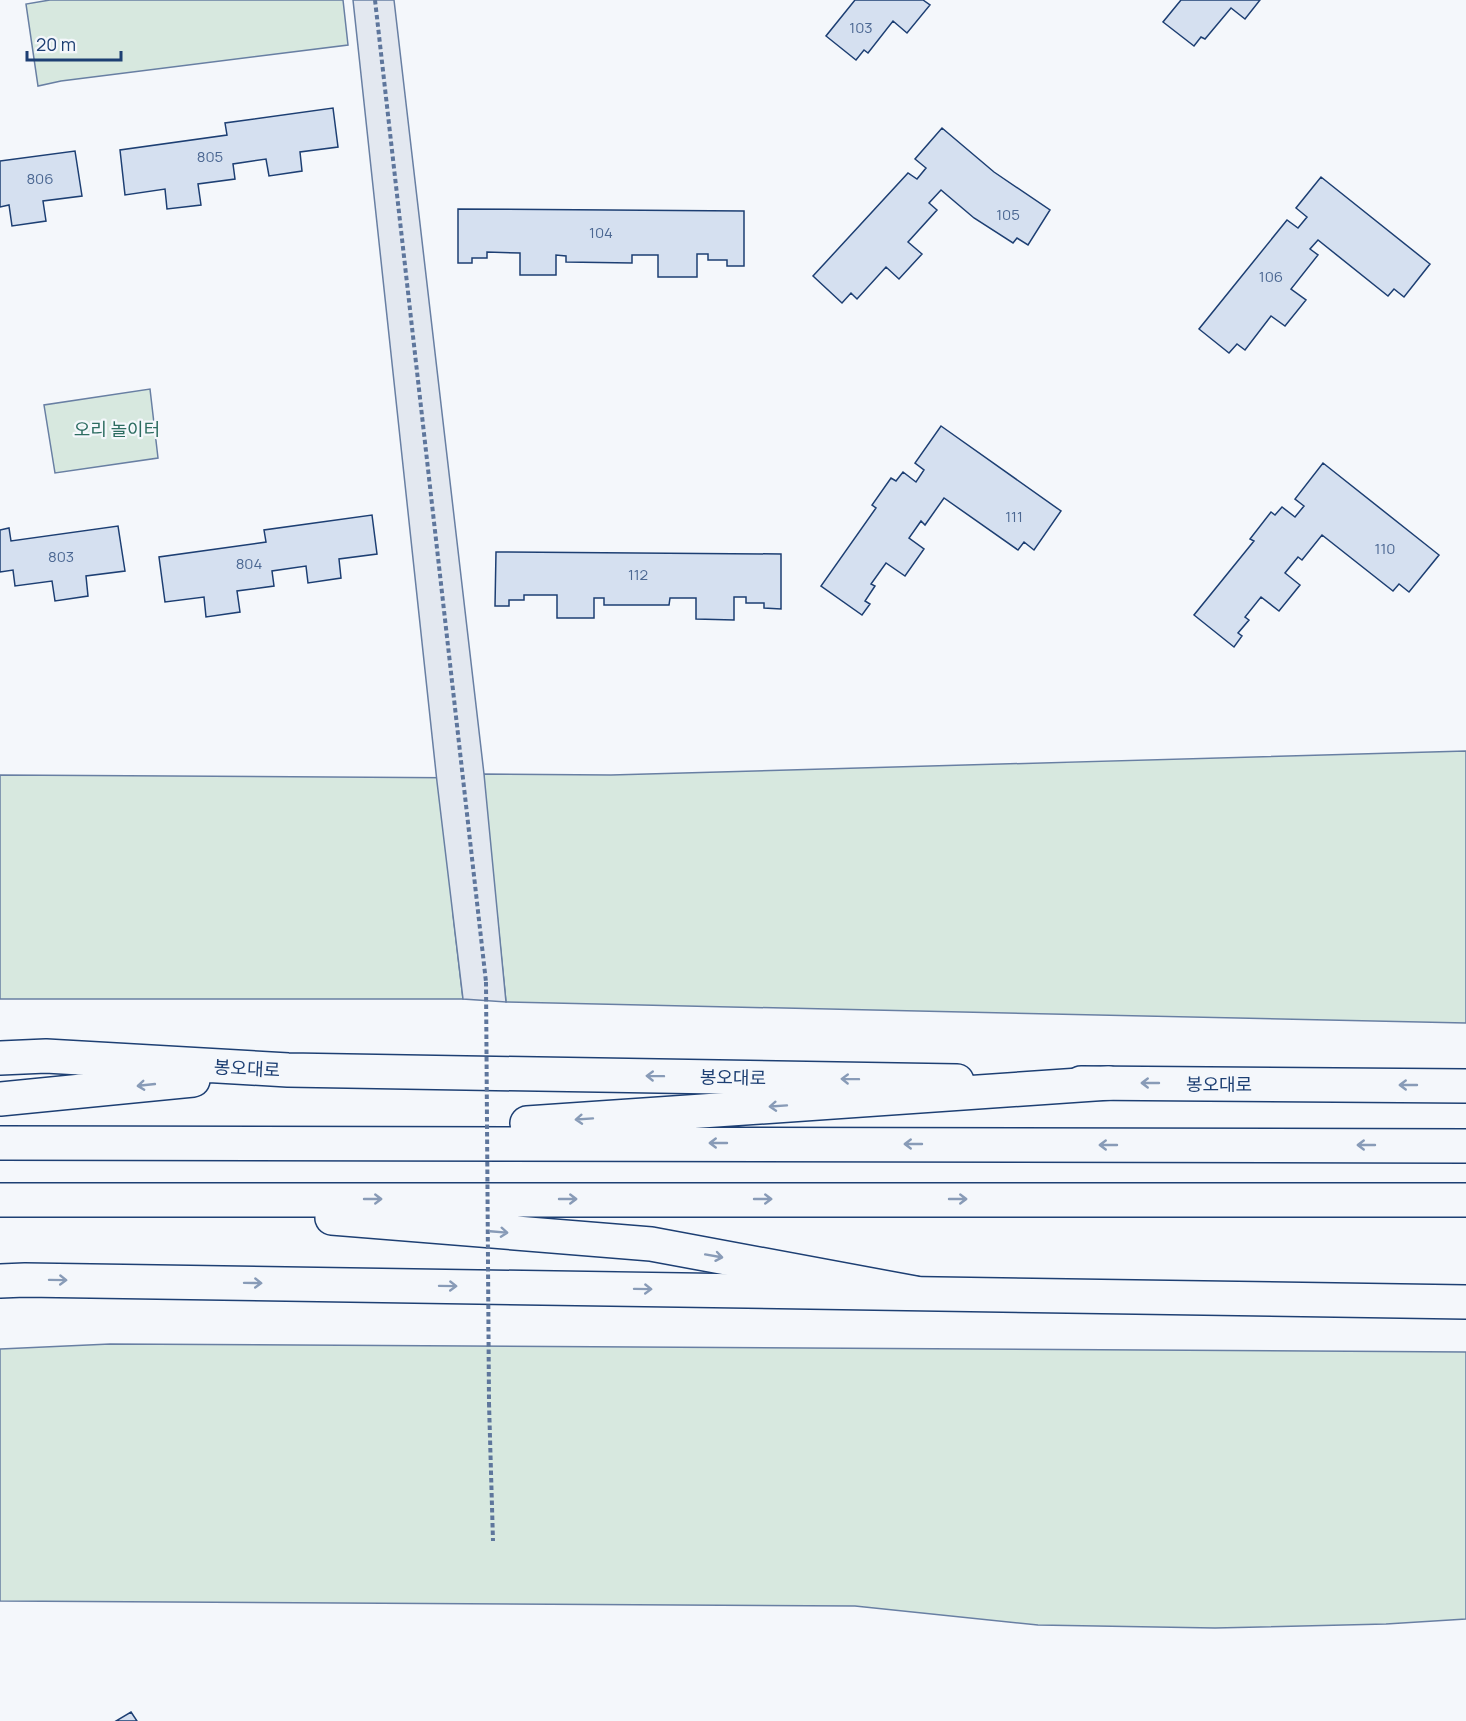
<svg xmlns="http://www.w3.org/2000/svg" width="1466" height="1721" font-family="Manrope,'Noto Sans KR',sans-serif">
<style>
.green{fill:#d7e8df;stroke:#687fa3;stroke-width:1.5}
.parking{fill:#e3e8f0;stroke:#687fa3;stroke-width:1.5}
.building{fill:#d5e0f0;stroke:#1d3f73;stroke-width:1.5}
.lines{fill:none;stroke-linecap:round;stroke-linejoin:round}
.major-casing{stroke:#1d3f73;stroke-width:36}
.highway-casing{stroke:#1d3f73;stroke-width:36}
.path{stroke:#5e769c;stroke-width:4;stroke-dasharray:4.5 3;stroke-linecap:butt}
.major{stroke:#f4f7fb;stroke-width:33}
.highway{stroke:#f4f7fb;stroke-width:33}
.path-bridge{stroke:#5e769c;stroke-width:4;stroke-dasharray:4.5 3;stroke-linecap:butt}
.oneway{stroke:#889bb7}
.labels{text-anchor:middle;dominant-baseline:central;stroke-width:4.5;stroke-linejoin:round;paint-order:stroke}
.number-label{font-size:15px;fill:#4b6792}
.park-label{font-size:18px;fill:#2c6c60;stroke:#f4f7fb}
.street-label{font-size:18px;fill:#1d3f73;stroke:#f4f7fb}
</style>
<rect width="100%" height="100%" fill="#f4f7fb"/>
<!-- green -->
<path class="green" d="M 50,0 L 343,0 L 348,45 L 61,81 L 38,86 L 26,4 Z
M 150,389 L 158,458 L 55,473 L 44,405 Z
M 1466,751 L 1466,1023 L 506,1002 L 497,914 L 453,914 L 463,999 L 0,999 L 0,775 L 484,778 L 484,774 L 611,775 Z
M 110,1344 L 1466,1352 L 1466,1619 L 1386,1624 L 1215,1628 L 1038,1625 L 855,1606 L 0,1601 L 0,1349 Z"/>
<!-- parking -->
<path class="parking" d="M 353,0 L 394,0 L 484,774 L 506,1002 L 463,999 L 437,782 Z"/>
<!-- building -->
<path class="building" d="M 855,0 L 923,0 L 930,5 L 907,33 L 893,21 L 868,53 L 864,50 L 856,60 L 826,36 Z
M 1181,0 L 1260,0 L 1245,19 L 1231,8 L 1205,39 L 1201,37 L 1194,46 L 1163,22 Z
M 333,108 L 338,147 L 300,152 L 302,171 L 269,176 L 266,159 L 233,164 L 235,179 L 198,184 L 201,205 L 167,209 L 165,189 L 125,195 L 120,150 L 227,135 L 225,123 Z
M 942,128 L 994,172 L 1050,210 L 1028,245 L 1017,238 L 1013,243 L 974,218 L 941,190 L 929,203 L 937,210 L 908,242 L 922,254 L 899,279 L 886,267 L 857,299 L 851,293 L 842,303 L 813,276 L 908,173 L 917,179 L 926,168 L 915,159 Z
M 75,151 L 82,196 L 43,201 L 46,221 L 12,226 L 9,205 L 0,207 L 0,161 Z
M 1321,177 L 1430,264 L 1404,297 L 1394,289 L 1388,296 L 1318,240 L 1310,249 L 1318,255 L 1291,289 L 1306,300 L 1285,326 L 1271,316 L 1245,350 L 1237,344 L 1229,353 L 1199,329 L 1287,220 L 1298,228 L 1307,217 L 1296,208 Z
M 458,209 L 744,211 L 744,266 L 727,266 L 727,260 L 708,260 L 708,254 L 697,254 L 697,277 L 658,277 L 658,255 L 632,255 L 632,263 L 566,262 L 566,256 L 556,255 L 556,275 L 520,275 L 520,253 L 487,252 L 487,258 L 472,258 L 472,263 L 458,263 Z
M 941,426 L 1061,511 L 1034,550 L 1024,542 L 1018,550 L 944,498 L 925,525 L 921,521 L 909,538 L 924,549 L 905,576 L 886,563 L 871,584 L 875,586 L 865,601 L 870,604 L 862,615 L 821,586 L 876,508 L 872,505 L 891,478 L 896,481 L 903,472 L 916,482 L 924,470 L 915,463 Z
M 1323,463 L 1439,555 L 1409,592 L 1399,584 L 1393,591 L 1322,535 L 1302,560 L 1298,557 L 1285,573 L 1300,585 L 1279,611 L 1261,597 L 1245,617 L 1249,620 L 1238,633 L 1242,636 L 1234,647 L 1194,615 L 1254,541 L 1250,539 L 1271,512 L 1275,515 L 1282,507 L 1295,517 L 1304,506 L 1295,499 Z
M 372,515 L 377,554 L 339,559 L 341,578 L 308,583 L 306,566 L 272,571 L 274,586 L 237,591 L 240,612 L 206,617 L 204,597 L 165,602 L 159,557 L 266,542 L 264,530 Z
M 118,526 L 125,571 L 86,576 L 88,596 L 55,601 L 52,581 L 15,586 L 13,570 L 0,572 L 0,530 L 9,528 L 11,541 Z
M 496,552 L 781,554 L 781,609 L 764,608 L 764,603 L 746,603 L 746,597 L 734,597 L 734,620 L 696,619 L 696,598 L 670,598 L 669,605 L 604,605 L 604,598 L 594,598 L 594,618 L 557,618 L 557,595 L 524,595 L 524,600 L 509,600 L 509,606 L 495,606 Z
M 131,1712 L 137,1721 L 116,1721 Z"/>
<g class="lines">
<defs>
<path id="major" d="M 0,1058 L 46,1056 L 288,1070 L 957,1081
M 1081,1083 L 1466,1086
M 0,1099 L 193,1080
M 0,1281 L 25,1280 L 1466,1302"/>
<path id="highway" d="M 527,1123 L 1109,1083
M 0,1143 L 1466,1146
M 0,1200 L 1466,1200
M 332,1218 L 651,1244 L 915,1293"/>
</defs>
<!-- major casing -->
<use href="#major" class="major-casing"/>
<!-- highway casing -->
<use href="#highway" class="highway-casing"/>
<!-- path -->
<path class="path" d="M 375,0 L 486,982
M 489,1403 L 493,1541"/>
<!-- major -->
<use href="#major" class="major"/>
<!-- highway -->
<use href="#highway" class="highway"/>
<!-- path-bridge -->
<path class="path-bridge" d="M 486,982 L 489,1403"/>
</g>
<!-- one-way arrows -->
<defs><path id="oneway-shaft" d="M-6 0H5M1.5-3L5.5 0L1.5 3" fill="none" stroke-width="1.6" stroke-linecap="round" stroke-linejoin="round" transform="scale(1.5)"/></defs>
<g class="oneway">
<use href="#oneway-shaft" transform="translate(655 1076) rotate(-179)"/>
<use href="#oneway-shaft" transform="translate(850 1079) rotate(-179)"/>
<use href="#oneway-shaft" transform="translate(1150 1083) rotate(-180)"/>
<use href="#oneway-shaft" transform="translate(146 1085) rotate(174)"/>
<use href="#oneway-shaft" transform="translate(1408 1085) rotate(-180)"/>
<use href="#oneway-shaft" transform="translate(778 1106) rotate(176)"/>
<use href="#oneway-shaft" transform="translate(584 1119) rotate(176)"/>
<use href="#oneway-shaft" transform="translate(718 1143) rotate(-180)"/>
<use href="#oneway-shaft" transform="translate(913 1144) rotate(-180)"/>
<use href="#oneway-shaft" transform="translate(1108 1145) rotate(-180)"/>
<use href="#oneway-shaft" transform="translate(1366 1145) rotate(-180)"/>
<use href="#oneway-shaft" transform="translate(373 1199)"/>
<use href="#oneway-shaft" transform="translate(568 1199)"/>
<use href="#oneway-shaft" transform="translate(763 1199)"/>
<use href="#oneway-shaft" transform="translate(958 1199)"/>
<use href="#oneway-shaft" transform="translate(499 1232) rotate(5)"/>
<use href="#oneway-shaft" transform="translate(714 1256) rotate(10)"/>
<use href="#oneway-shaft" transform="translate(58 1280) rotate(1)"/>
<use href="#oneway-shaft" transform="translate(253 1283) rotate(1)"/>
<use href="#oneway-shaft" transform="translate(448 1286) rotate(1)"/>
<use href="#oneway-shaft" transform="translate(643 1289) rotate(1)"/>
</g>
<g class="labels">
<!-- number labels -->
<g class="number-label">
<text x="861" y="27">103</text>
<text x="210" y="156">805</text>
<text x="40" y="178">806</text>
<text x="1008" y="214">105</text>
<text x="601" y="232">104</text>
<text x="1271" y="276">106</text>
<text x="1014" y="516">111</text>
<text x="1385" y="548">110</text>
<text x="61" y="556">803</text>
<text x="249" y="563">804</text>
<text x="638" y="574">112</text>
</g>
<!-- park labels -->
<g class="park-label">
<text x="117" y="429">오리 놀이터</text>
</g>
<!-- street labels -->
<g class="street-label">
<text transform="translate(247 1068) rotate(3)">봉오대로</text>
<text transform="translate(733 1077) rotate(1)">봉오대로</text>
<text x="1219" y="1084">봉오대로</text>
</g>
</g>
<!-- scale -->
<path d="M27 51v9h94v-9" fill="none" stroke="#1d3f73" stroke-width="3"/>
<text x="36" y="51" font-size="18" fill="#1d3f73" stroke="#f4f7fb" stroke-width="4.5" paint-order="stroke">20 m</text>
</svg>
